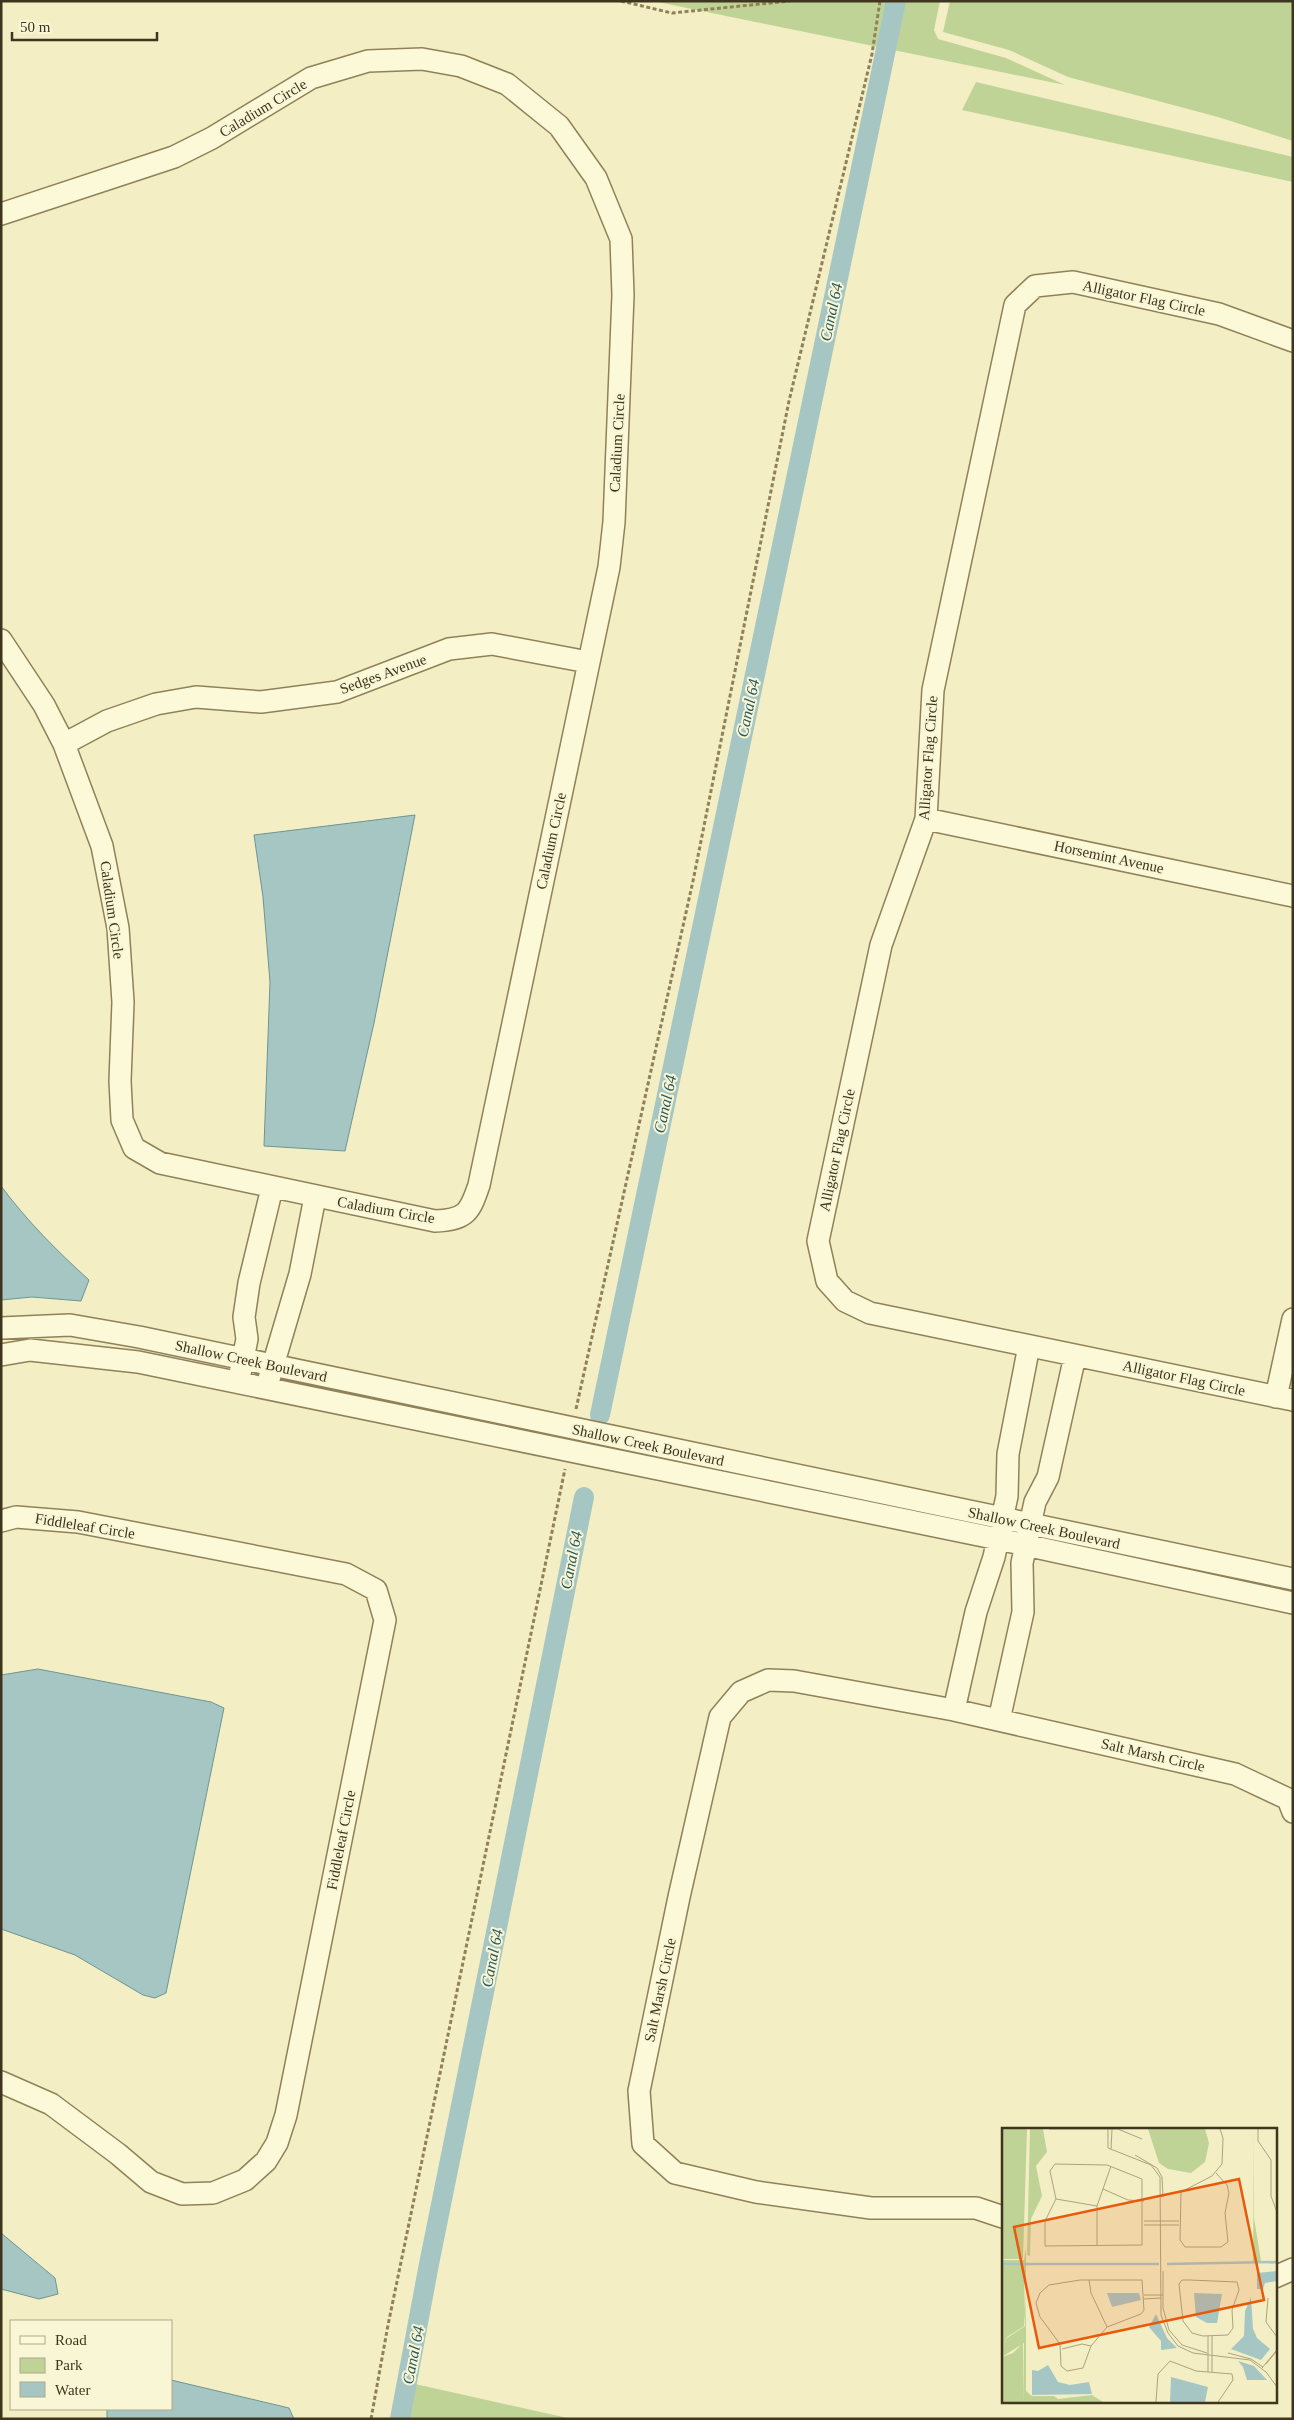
<svg xmlns="http://www.w3.org/2000/svg" width="1294" height="2420" font-family="Georgia,serif">
<style>
.green{fill:#c0d396}
.water{fill:#a6c6c3;stroke:#6c9693}
.lines{fill:none;stroke-linecap:round;stroke-linejoin:round}
.canal{stroke:#a6c6c3;stroke-width:20}
.street-casing{stroke:#908158;stroke-width:24}
.path{stroke:#908158;stroke-width:3;stroke-dasharray:4 2.5;stroke-linecap:butt}
.street{stroke:#fcf9d9;stroke-width:21}
.labels{text-anchor:middle;dominant-baseline:central;stroke-width:4;stroke-linejoin:round;paint-order:stroke}
.street-label{font-size:15px;fill:#3f341d;stroke:#f9f6d5}
.water-label{font-size:16px;font-style:italic;fill:#2b5960;stroke:#f9f6d5}
.inset-river{fill:none;stroke:#a6c6c3;stroke-width:2.5}
.inset-road{fill:none;stroke:#aba481;stroke-width:1}
.view{fill:#e8590c;fill-opacity:0.15;stroke:#e8590c;stroke-width:2.5}
.inset-edge{fill:none;stroke:#3f341d;stroke-width:2.5}
</style>
<rect width="100%" height="100%" fill="#f3eec4"/>
<!-- green -->
<path class="green" d="M 653,1 L 940,1 L 934,30 L 938,39 L 1006,58 L 1065,85 Z
M 950,1 L 1293,1 L 1293,141 L 1218,117 L 1068,77 L 1009,50 L 943,32 Z
M 976,82 L 1293,157 L 1293,182 L 962,110 Z
M 415,2384 L 572,2419 L 407,2419 Z"/>
<!-- water -->
<path class="water" d="M 415,815 L 374,1023 L 345,1151 L 264,1146 L 270,982 L 263,897 L 254,835 Z
M 1,1186 C 27,1221 57,1251 89,1280 L 81,1301 L 32,1297 L 1,1300 Z
M 38,1669 L 211,1702 L 224,1708 L 166,1993 L 155,1998 L 143,1995 L 75,1955 L 1,1929 L 1,1675 Z
M 1,2233 L 55,2278 L 58,2294 L 39,2299 L 1,2289 Z
M 171,2380 L 289,2408 L 294,2419 L 107,2419 L 107,2409 L 171,2409 Z"/>
<g class="lines">
<!-- canal -->
<path class="canal" d="M 600,1415 L 896,1
M 400,2419 L 429,2264 L 584,1497"/>
<defs>
<path id="street" d="M 1,214 L 174,157 L 212,138 L 311,78 L 368,61 L 422,59 L 461,66 L 507,84 L 559,126 L 596,178 L 621,239 L 623,295 L 614,522 L 609,567 L 479,1185 C 470,1212 466,1220 435,1221 L 160,1163 L 134,1148 L 122,1120 L 120,1081 L 123,1002 L 118,928 L 102,846 L 64,744 L 44,705 L 1,640
M 1293,341 L 1219,314 L 1073,282 L 1035,286 L 1015,305 L 933,690 L 926,819 L 881,945 L 818,1241 L 827,1281 L 845,1301 L 870,1313 L 1293,1400
M 64,744 L 107,721 L 156,704 L 196,697 L 261,702 L 337,692 L 449,649 L 492,644 L 588,662
M 926,819 L 1293,896
M 1,1328 L 70,1325 L 139,1337 L 1293,1579
M 1,1355 L 30,1350 L 138,1362 L 998,1539 L 1293,1603
M 240,1374 L 247,1339 L 244,1317 L 249,1283 L 272,1188
M 269,1379 L 300,1274 L 315,1197
M 1276,1397 L 1293,1319
M 1,1521 L 16,1517 L 78,1522 L 346,1574 L 376,1590 L 385,1620 L 286,2115 L 277,2143 L 266,2161 L 245,2180 L 213,2193 L 182,2194 L 151,2182 L 118,2154 L 51,2104 L 1,2082
M 954,1710 L 976,1612 L 994,1557 L 1007,1496 L 1008,1454 L 1029,1346
M 999,1720 L 1023,1612 L 1022,1563 L 1035,1502 L 1048,1477 L 1075,1356
M 1003,2217 L 976,2208 L 871,2208 L 756,2192 L 675,2173 L 643,2144 L 639,2091 L 679,1897 L 720,1717 L 741,1692 L 768,1680 L 794,1681 L 954,1710 L 1235,1774 L 1288,1799 L 1293,1812
M 1275,2277 L 1293,2269"/>
</defs>
<!-- street casing -->
<use href="#street" class="street-casing"/>
<!-- path -->
<path class="path" d="M 621,1 L 672,13 L 790,1
M 576,1409 L 693,881 L 789,401 L 872,54 L 880,1
M 371,2419 L 388,2325 L 565,1469"/>
<!-- street -->
<use href="#street" class="street"/>
</g>
<g class="labels">
<!-- street labels -->
<g class="street-label">
<text transform="translate(263 108) rotate(-31)">Caladium Circle</text>
<text transform="translate(1144 298) rotate(12)">Alligator Flag Circle</text>
<text transform="translate(617 443) rotate(-87)">Caladium Circle</text>
<text transform="translate(383 674) rotate(-20)">Sedges Avenue</text>
<text transform="translate(928 758) rotate(-86)">Alligator Flag Circle</text>
<text transform="translate(551 841) rotate(-78)">Caladium Circle</text>
<text transform="translate(1109 857) rotate(12)">Horsemint Avenue</text>
<text transform="translate(112 910) rotate(82)">Caladium Circle</text>
<text transform="translate(837 1150) rotate(-78)">Alligator Flag Circle</text>
<text transform="translate(386 1210) rotate(10)">Caladium Circle</text>
<text transform="translate(251 1361) rotate(12)">Shallow Creek Boulevard</text>
<text transform="translate(1184 1378) rotate(12)">Alligator Flag Circle</text>
<text transform="translate(648 1445) rotate(12)">Shallow Creek Boulevard</text>
<text transform="translate(85 1526) rotate(9)">Fiddleleaf Circle</text>
<text transform="translate(1044 1528) rotate(12)">Shallow Creek Boulevard</text>
<text transform="translate(1153 1755) rotate(13)">Salt Marsh Circle</text>
<text transform="translate(341 1840) rotate(-79)">Fiddleleaf Circle</text>
<text transform="translate(660 1990) rotate(-78)">Salt Marsh Circle</text>
</g>
<!-- water labels -->
<g class="water-label">
<text transform="translate(831 312) rotate(-78)">Canal 64</text>
<text transform="translate(748 708) rotate(-78)">Canal 64</text>
<text transform="translate(665 1104) rotate(-78)">Canal 64</text>
<text transform="translate(571 1560) rotate(-79)">Canal 64</text>
<text transform="translate(492 1958) rotate(-79)">Canal 64</text>
<text transform="translate(413 2355) rotate(-79)">Canal 64</text>
</g>
</g>
<!-- overview -->
<g transform="translate(1002 2128)">
<rect width="275" height="275" fill="#f3eec4"/>
<path d="M 0,1 L 25,1 L 21,131 L 0,131 ZM 28,1 L 41,1 L 45,24 L 34,38 L 40,68 L 29,91 L 28,128 L 25,127 ZM 146,1 L 203,1 L 207,15 L 203,34 L 189,45 L 166,41 L 157,35 ZM 252,1 L 252,90 L 259,133 L 275,136 L 251,134 ZM 24,119 L 24,263 L 30,268 L 52,268 L 56,271 L 90,267 L 101,274 L 21,274 L 22,215 L 0,229 L 0,221 L 5,210 L 23,198 L 24,156 L 12,139 L 0,140 L 0,132 L 22,132 ZM 3,139 L 12,139 L 22,150 L 23,186 L 22,198 L 5,209 L 0,221 L 0,141 ZM 21,215 L 21,274 L 0,274 L 0,229 L 11,225 Z" fill="#c0d396"/>
<path d="M 275,143 L 275,153 L 263,155 L 261,161 L 255,161 L 255,145 ZM 105,165 L 137,165 L 139,172 L 110,179 ZM 192,165 L 220,166 L 215,195 L 205,195 L 194,189 ZM 249,169 L 251,201 L 255,210 L 268,221 L 259,232 L 229,221 L 242,208 L 243,183 ZM 154,186 L 165,210 L 175,220 L 159,222 L 159,213 L 147,199 ZM 236,233 L 252,238 L 265,252 L 245,252 L 241,239 ZM 46,237 L 56,254 L 68,257 L 87,254 L 90,266 L 30,267 L 30,242 L 36,243 ZM 169,249 L 206,259 L 203,274 L 168,274 Z" fill="#a6c6c3"/>
<path class="inset-river" d="M 0,136 L 157,136M 165,136 L 275,134"/>
<path class="inset-road" d="M 47,1 L 116,1 L 140,11M 106,1 L 106,20 L 149,37 L 158,49 L 159,187 L 166,205 L 176,218 L 191,225 L 248,232 L 264,244 L 275,259M 256,1 L 256,13 L 269,32 L 269,68 L 275,84M 109,21 L 110,1M 133,27 L 155,40 L 160,49 L 161,69M 53,36 L 105,37 L 140,51 L 140,117 L 43,118 L 43,93 L 54,71 L 48,43 ZM 214,45 L 225,57 L 227,65 L 223,85 L 226,114 L 219,119 L 183,119 L 178,112 L 179,64 L 210,48 L 220,36 L 221,10 L 218,1M 101,61 L 126,72 L 142,73M 54,71 L 95,78M 142,93 L 177,93M 142,97 L 177,97M 95,117 L 95,78 L 109,38M 161,143 L 161,180 L 167,202 L 180,217 L 205,225M 78,152 L 140,152 L 142,182 L 139,186 L 105,199 L 89,218 L 81,240 L 65,243 L 59,238 L 58,216 L 38,189 L 34,175 L 38,165 L 47,157 ZM 87,152 L 89,165 L 105,199M 188,152 L 235,154 L 237,162 L 230,182 L 231,200 L 226,207 L 201,208 L 190,205 L 181,193 L 177,156 L 180,152 ZM 142,167 L 161,167M 266,170 L 264,194 L 275,209M 142,171 L 159,170M 206,208 L 206,244M 60,221 L 80,216 L 89,218M 226,225 L 249,231 L 261,239M 264,236 L 274,224M 260,240 L 274,223M 210,244 L 210,208M 154,274 L 156,246 L 168,233 L 194,243 L 230,246 L 231,252 L 216,274"/>
<path class="view" d="M 237,51 L 262,172 L 37,220 L 12,99 Z"/>
<rect width="275" height="275" class="inset-edge"/>
</g>
<!-- border -->
<rect width="1294" height="2420" fill="none" stroke="#3f341d" stroke-width="5"/>
<!-- legend -->
<rect x="10" y="2320" width="162" height="90" fill="#f9f6d5" stroke="#afa88b"/>
<rect x="20" y="2336" width="25" height="8" fill="#fcf9d9" stroke="#afa88b"/>
<text x="55" y="2345" font-size="15" fill="#3f341d">Road</text>
<rect x="20" y="2358" width="25" height="15" fill="#c0d396" stroke="#afa88b"/>
<text x="55" y="2370" font-size="15" fill="#3f341d">Park</text>
<rect x="20" y="2382" width="25" height="15" fill="#a6c6c3" stroke="#afa88b"/>
<text x="55" y="2395" font-size="15" fill="#3f341d">Water</text>
<!-- scale -->
<path d="M12 32v8h145v-8" fill="none" stroke="#3f341d" stroke-width="2.5"/>
<text x="20" y="32" font-size="15" fill="#3f341d" stroke="#f9f6d5" stroke-width="4" paint-order="stroke">50 m</text>
</svg>
